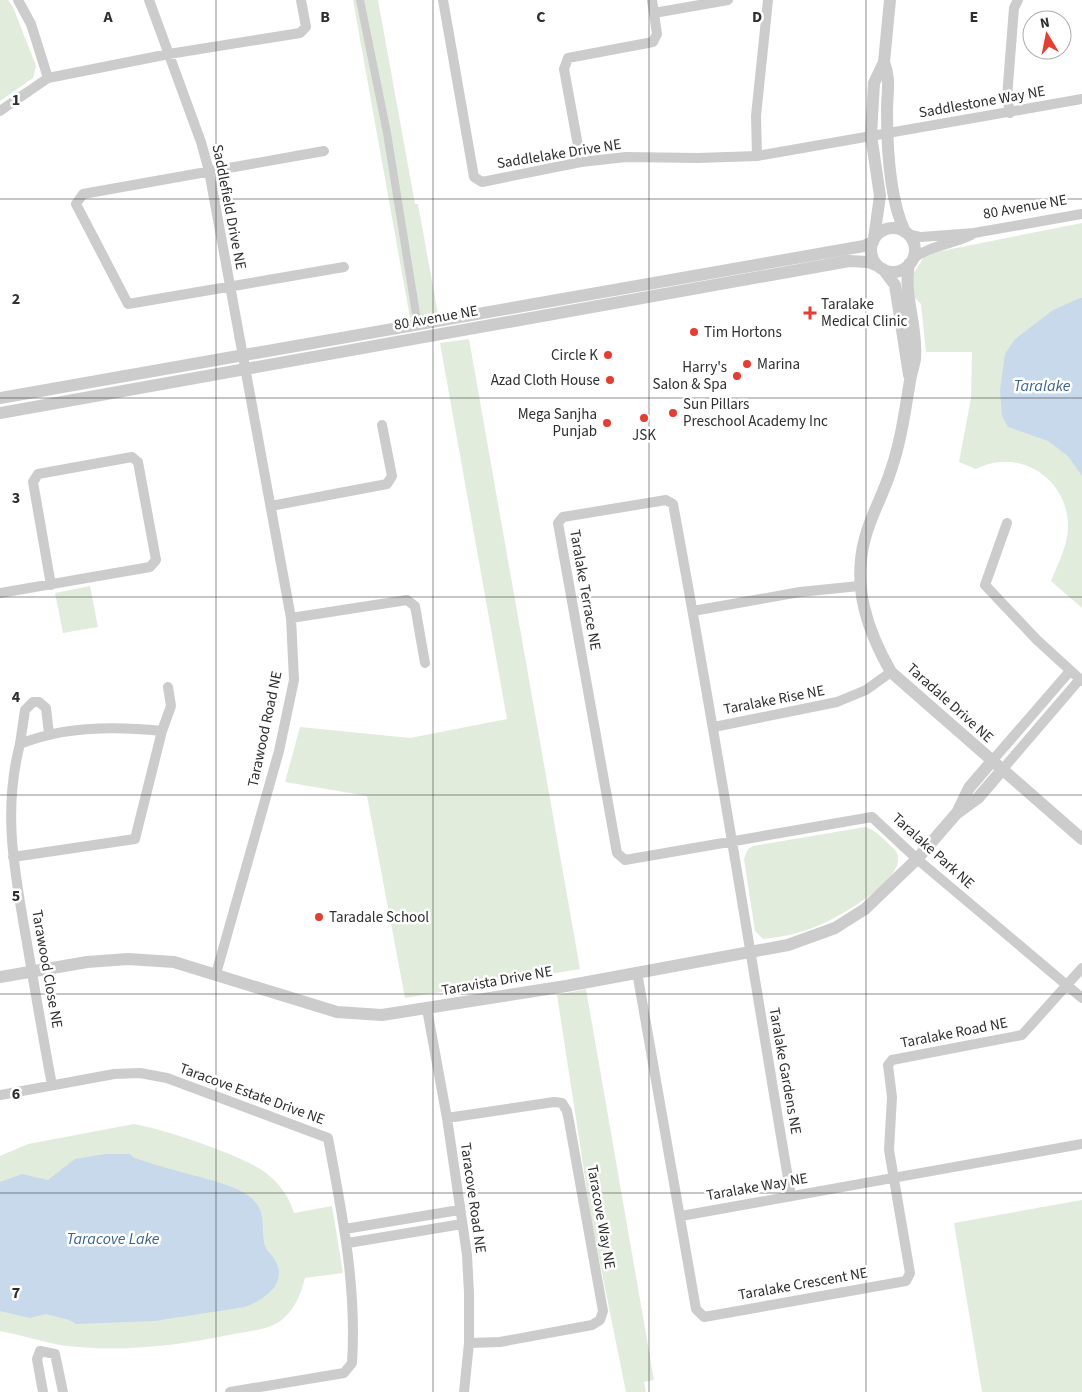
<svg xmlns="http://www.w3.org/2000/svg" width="1082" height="1392" font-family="'Source Sans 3',sans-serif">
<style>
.green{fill:#e2ecdc}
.water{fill:#c8d9ec}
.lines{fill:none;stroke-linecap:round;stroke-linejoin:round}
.pedestrian{stroke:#ccc;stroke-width:8}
.minor{stroke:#ccc;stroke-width:10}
.tertiary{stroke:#ccc;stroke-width:12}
.grid{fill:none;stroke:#2f2f2f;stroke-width:1;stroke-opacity:0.55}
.poi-dot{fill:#e73c2f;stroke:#fff;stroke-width:2}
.labels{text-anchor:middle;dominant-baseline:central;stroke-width:5;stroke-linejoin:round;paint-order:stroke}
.street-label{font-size:15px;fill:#2f2f2f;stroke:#fff}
.poi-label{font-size:15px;fill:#2f2f2f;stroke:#fff;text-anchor:start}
.water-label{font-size:16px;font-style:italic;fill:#3c6492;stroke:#fff}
.grid-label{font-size:16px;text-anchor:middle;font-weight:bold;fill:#2f2f2f;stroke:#fff;stroke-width:5;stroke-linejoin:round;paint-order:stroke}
</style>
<rect width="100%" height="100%" fill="#fff"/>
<!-- green -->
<path class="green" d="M 0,0 L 8,0 L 13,7 L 36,66 L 33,78 L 0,101 Z
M 353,0 L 378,0 L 415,204 L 418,204 L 438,314 L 410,318 Z
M 1082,223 L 1082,608 L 1051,581 C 1058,564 1068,545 1068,526 C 1068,478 1018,447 976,469 L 959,462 L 971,398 L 972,352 L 926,352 L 921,304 L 914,297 L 913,274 L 926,254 Z
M 469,339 L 580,969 L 405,998 L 367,796 L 285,782 L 300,727 L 410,738 L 507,719 L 440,343 Z
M 90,586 L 98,627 L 63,633 L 55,593 Z
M 865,827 C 875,829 884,840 892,847 C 922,872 835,920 815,927 C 798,934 781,937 763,939 L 755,931 L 744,859 L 748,849 L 753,846 Z
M 586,989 L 654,1380 L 644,1382 L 646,1392 L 626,1392 L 592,1223 L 557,995 Z
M 134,1124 C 163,1129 243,1155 266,1173 C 279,1183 289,1196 294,1213 L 332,1206 L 343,1273 L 305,1278 C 301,1293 296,1307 284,1318 C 271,1330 250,1331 234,1334 C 177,1346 118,1353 60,1345 C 40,1341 20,1335 0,1331 L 0,1156 L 28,1144 Z
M 1082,1200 L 1082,1392 L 982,1392 L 954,1223 Z"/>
<!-- water -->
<path class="water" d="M 1080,298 L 1082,298 L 1082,476 L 1068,456 L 1048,441 L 1008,427 L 1002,416 L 1000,390 L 1005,354 L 1015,339 L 1053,310 Z
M 105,1154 L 130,1154 L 134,1158 C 153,1164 173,1170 192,1175 C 210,1180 230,1184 246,1194 C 267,1208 261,1222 264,1242 C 265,1249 269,1252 273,1257 C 291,1282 264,1300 245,1307 L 154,1321 L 76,1324 L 69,1320 L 46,1314 L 30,1318 L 0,1311 L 0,1182 L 22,1174 L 48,1180 L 75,1159 Z"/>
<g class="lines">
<!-- pedestrian -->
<path class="pedestrian" d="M 360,0 L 387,133 L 416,314"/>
<!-- minor -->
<path class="minor" d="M 18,0 L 31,24 L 48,78
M 149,0 L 201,142 L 209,171 L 291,618 L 294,680 L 279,751 L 216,974
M 443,0 L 474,177 L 482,182 L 581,162 L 626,157 L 698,158 L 757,156 L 1082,99
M 654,13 L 728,0
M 0,111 L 48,78 L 169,54 L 300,33 L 306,27 L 301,0
M 1010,113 L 1007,97 L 1014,8 L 1018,0
M 324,151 L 83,194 L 76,204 L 128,304 L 344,267
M 757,156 L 756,116 L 768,0
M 581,162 L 564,69 L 568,58 L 653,42 L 657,34 L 652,0
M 908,234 L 921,237 L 974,233 L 1082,214
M 912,260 C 929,245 951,245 971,235
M 271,506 L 387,484 L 392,476 L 382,425
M 1007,523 L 985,585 L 1037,640 L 1082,681
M 0,593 L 150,567 L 156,560 L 138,462 L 132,457 L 38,474 L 33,482 L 51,585
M 693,611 L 800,592 L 859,586
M 291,618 L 407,600 L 415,606 L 425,663
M 714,727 L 837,702 L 866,690 L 891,672
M 162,731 L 171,706 L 168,687
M 20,744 L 25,710 L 33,702 L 39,702 L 46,708 L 49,734
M 992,761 L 1070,671
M 1002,770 L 1080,679
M 13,857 L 135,839 L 162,731 C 116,726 63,726 20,744 C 2,813 15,874 27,943 C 35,990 43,1038 52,1085
M 637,972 L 696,1309 L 704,1317 L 906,1281 L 910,1273 L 889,1150 L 892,1097 L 888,1065 L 892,1060 L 1022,1035 L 1082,968
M 427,1009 L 447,1118 L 467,1255 L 469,1293 L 469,1343 L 464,1392
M 0,1095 L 114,1074 L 140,1073 L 167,1078 L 328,1138 C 342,1213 357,1286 352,1363 L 344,1373 L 230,1392
M 447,1118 L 554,1102 L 562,1103 L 567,1111 L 569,1121 L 603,1311 L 600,1320 L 592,1325 L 500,1342 L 469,1343
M 791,1196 C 752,965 716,734 673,504 L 666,500 L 563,517 L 558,523 L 617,853 L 625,860 L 872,817 L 917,859 L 1082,998
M 681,1216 L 1082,1144
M 345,1229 L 459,1210
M 348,1243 L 462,1224
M 43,1392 L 37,1359 L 40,1351 L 55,1354 L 63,1392"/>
<!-- tertiary -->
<path class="tertiary" d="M 884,62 C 891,80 887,92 887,111 C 887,148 889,198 905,232
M871 250a22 22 0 1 1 44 0a22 22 0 1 1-44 0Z
M 874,238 L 880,196 L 871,135 L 874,83 L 884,62 L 890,0
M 909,264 C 903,296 918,327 915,359 C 914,366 911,374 910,381 C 905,411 901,441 891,470 C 884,493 871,515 865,538 C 852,586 867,630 891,672 L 1082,839
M 883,269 L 895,285 L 909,375
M 0,398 L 864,246 L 873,242
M 0,413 L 849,261 L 868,262 L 878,266
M 957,813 L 969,788 L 992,761
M 0,977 L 87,962 L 128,959 L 174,962 L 337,1012 L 382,1015 L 566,986 L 788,945 L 835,928 L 865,909 L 917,859 L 956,814 L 978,798 L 1002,770"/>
</g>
<!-- grid -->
<path class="grid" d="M 216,0 L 216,1392M 433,0 L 433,1392M 649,0 L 649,1392M 866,0 L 866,1392M 0,199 L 1082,199M 0,398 L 1082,398M 0,597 L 1082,597M 0,795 L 1082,795M 0,994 L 1082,994M 0,1193 L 1082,1193"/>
<!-- markers -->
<g class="poi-dot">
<path d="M807.5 305.5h5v5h5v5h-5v5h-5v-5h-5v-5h5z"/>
<circle cx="694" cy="332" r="5"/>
<circle cx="608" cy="355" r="5"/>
<circle cx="747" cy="364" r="5"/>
<circle cx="737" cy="376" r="5"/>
<circle cx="610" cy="380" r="5"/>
<circle cx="673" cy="413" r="5"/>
<circle cx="644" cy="418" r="5"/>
<circle cx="607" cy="423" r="5"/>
<circle cx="319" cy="917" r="5"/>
</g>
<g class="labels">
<!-- street labels -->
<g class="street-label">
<text transform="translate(982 102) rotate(-10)">Saddlestone Way NE</text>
<text transform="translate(559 154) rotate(-9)">Saddlelake Drive NE</text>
<text transform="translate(229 207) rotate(79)">Saddlefield Drive NE</text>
<text transform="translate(1025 207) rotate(-10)">80 Avenue NE</text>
<text transform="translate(436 318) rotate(-10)">80 Avenue NE</text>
<text transform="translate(585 590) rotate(80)">Taralake Terrace NE</text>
<text transform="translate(774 700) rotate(-11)">Taralake Rise NE</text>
<text transform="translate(950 703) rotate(42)">Taradale Drive NE</text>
<text transform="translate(265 729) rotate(-78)">Tarawood Road NE</text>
<text transform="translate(933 851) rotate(42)">Taralake Park NE</text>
<text transform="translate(47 969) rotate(80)">Tarawood Close NE</text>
<text transform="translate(497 981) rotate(-10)">Taravista Drive NE</text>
<text transform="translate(954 1033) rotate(-11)">Taralake Road NE</text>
<text transform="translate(785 1071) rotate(80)">Taralake Gardens NE</text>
<text transform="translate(252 1094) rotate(20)">Taracove Estate Drive NE</text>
<text transform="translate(757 1187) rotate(-10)">Taralake Way NE</text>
<text transform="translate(473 1198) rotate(82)">Taracove Road NE</text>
<text transform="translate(601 1217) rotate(80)">Taracove Way NE</text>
<text transform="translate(803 1284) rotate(-10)">Taralake Crescent NE</text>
</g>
<!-- poi labels -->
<g class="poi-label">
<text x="821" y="304">Taralake<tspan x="821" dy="17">Medical Clinic</tspan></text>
<text x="704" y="332">Tim Hortons</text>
<text x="598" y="355" text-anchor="end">Circle K</text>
<text x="757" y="364">Marina</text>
<text x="727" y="367" text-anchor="end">Harry's<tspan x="727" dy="17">Salon &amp; Spa</tspan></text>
<text x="600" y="380" text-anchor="end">Azad Cloth House</text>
<text x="683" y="404">Sun Pillars<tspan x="683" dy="17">Preschool Academy Inc</tspan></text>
<text x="597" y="414" text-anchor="end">Mega Sanjha<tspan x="597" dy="17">Punjab</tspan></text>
<text x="644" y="435" text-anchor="middle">JSK</text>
<text x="329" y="917">Taradale School</text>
</g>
<!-- water labels -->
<g class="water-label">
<text x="1042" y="386">Taralake</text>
<text x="113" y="1239">Taracove Lake</text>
</g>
</g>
<g class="grid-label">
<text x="108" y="22">A</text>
<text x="325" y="22">B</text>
<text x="541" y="22">C</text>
<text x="757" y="22">D</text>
<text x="974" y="22">E</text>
<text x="16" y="105">1</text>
<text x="16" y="304">2</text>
<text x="16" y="503">3</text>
<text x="16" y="702">4</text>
<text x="16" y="901">5</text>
<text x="16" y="1099">6</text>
<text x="16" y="1298">7</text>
</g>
<!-- north arrow -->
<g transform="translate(1047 35) rotate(350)"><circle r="24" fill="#ffffff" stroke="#acacac"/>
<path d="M0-4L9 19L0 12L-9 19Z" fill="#e73c2f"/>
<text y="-8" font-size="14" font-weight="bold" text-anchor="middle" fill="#2f2f2f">N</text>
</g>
</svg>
